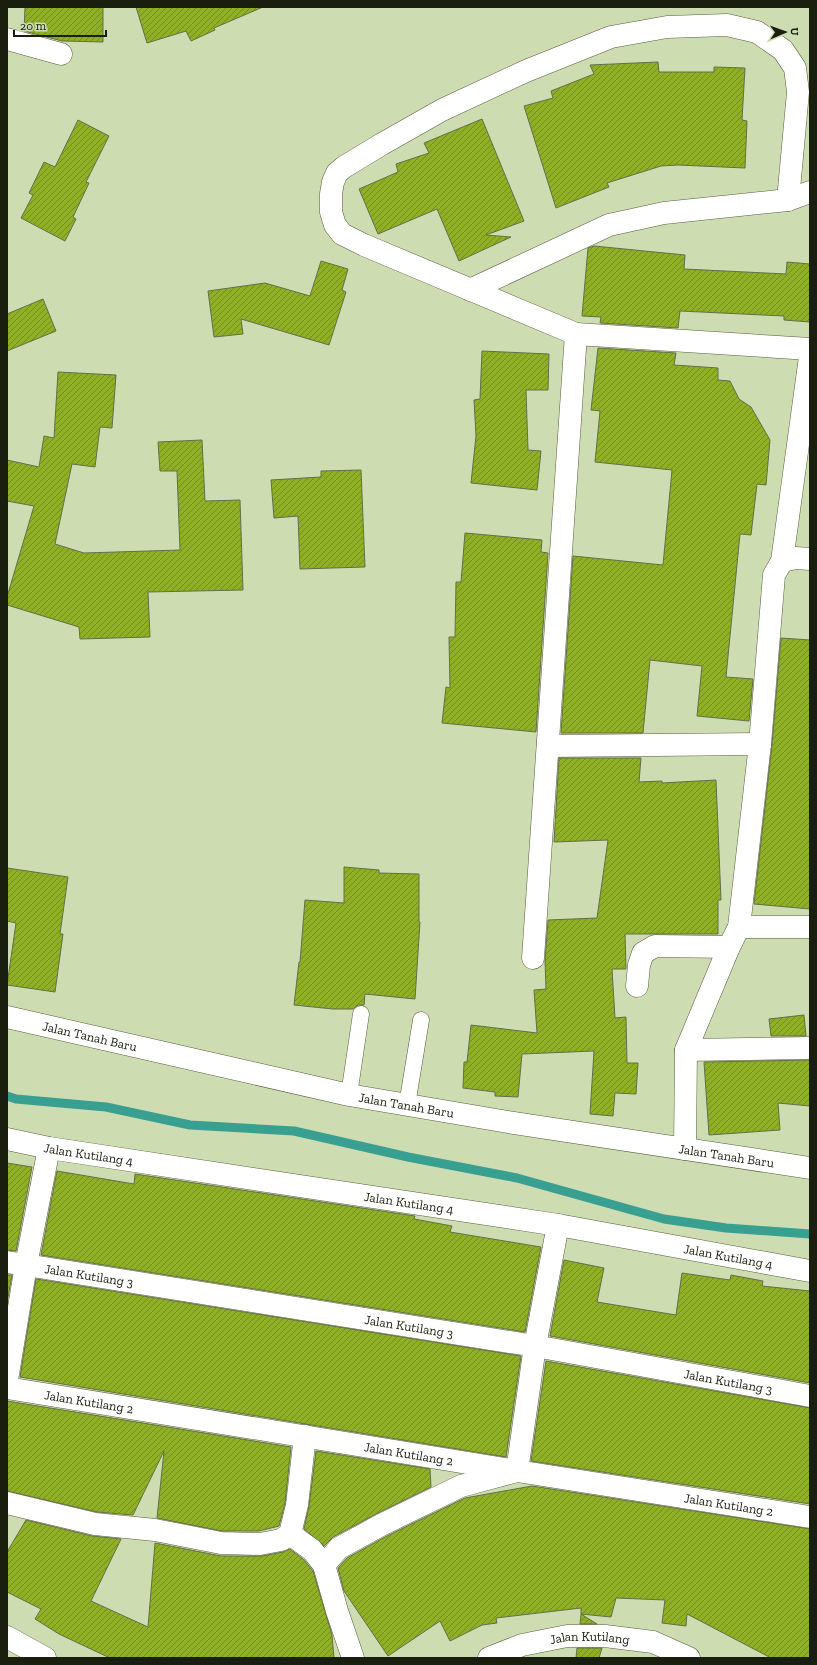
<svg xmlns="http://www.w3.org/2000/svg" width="817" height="1665" font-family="'Zilla Slab',serif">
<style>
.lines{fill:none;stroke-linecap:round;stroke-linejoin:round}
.stream{stroke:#389f91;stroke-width:9}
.building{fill:url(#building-hatch);stroke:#646f49}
.lane-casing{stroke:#55603b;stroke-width:17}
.street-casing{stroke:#55603b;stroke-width:23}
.secondary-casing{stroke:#55603b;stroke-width:23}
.lane{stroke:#fff;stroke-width:16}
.street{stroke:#fff;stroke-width:22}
.secondary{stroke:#fff;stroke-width:22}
.labels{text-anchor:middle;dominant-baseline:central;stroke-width:3;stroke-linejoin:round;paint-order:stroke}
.street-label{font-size:13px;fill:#191e0e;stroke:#cedcb2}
</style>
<defs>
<pattern id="building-hatch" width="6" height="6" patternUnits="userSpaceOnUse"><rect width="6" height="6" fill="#8faf24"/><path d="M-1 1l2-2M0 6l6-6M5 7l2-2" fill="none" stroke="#748e1e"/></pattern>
</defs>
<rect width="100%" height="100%" fill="#cedcb2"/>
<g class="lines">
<!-- stream -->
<path class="stream" d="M 7,1096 L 16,1099 L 106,1107 L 190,1125 L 294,1131 L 408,1157 L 517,1178 L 664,1219 L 726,1228 L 810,1234"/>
</g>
<!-- building -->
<path class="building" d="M 25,7 L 103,7 L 103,42 L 62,41 L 24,31 Z
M 136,7 L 263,7 L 214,28 L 215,30 L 191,41 L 186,31 L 147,43 Z
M 658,62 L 659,72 L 714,72 L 714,67 L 745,68 L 742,120 L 747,121 L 745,168 L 678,165 L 661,166 L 607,183 L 609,187 L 556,208 L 524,106 L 553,98 L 551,91 L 594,74 L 590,65 Z
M 482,119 L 524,221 L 486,235 L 511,237 L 459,261 L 437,209 L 378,234 L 359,189 L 398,172 L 396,164 L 429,153 L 424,143 Z
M 78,120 L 109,136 L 86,182 L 89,183 L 73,217 L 76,219 L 65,241 L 21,218 L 33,195 L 29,193 L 44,162 L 55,167 Z
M 594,246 L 685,255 L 684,269 L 786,274 L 787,262 L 810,264 L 810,322 L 784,320 L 784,316 L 680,311 L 678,328 L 600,323 L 601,317 L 582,316 L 588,248 Z
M 321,261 L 348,269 L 342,290 L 346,292 L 329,345 L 241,319 L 243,334 L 214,337 L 208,291 L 265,283 L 310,296 Z
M 43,299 L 56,331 L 7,351 L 7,314 Z
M 598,348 L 676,353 L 674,365 L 718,368 L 718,380 L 730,381 L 739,399 L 751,407 L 770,440 L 766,485 L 757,484 L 751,535 L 740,534 L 726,677 L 753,679 L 749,721 L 697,716 L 702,666 L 650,660 L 643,733 L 561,733 L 573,556 L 663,565 L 672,470 L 595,462 L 600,411 L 591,410 Z
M 482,351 L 549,354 L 548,390 L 526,390 L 528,450 L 541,451 L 537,490 L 471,483 L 476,436 L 474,400 L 480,399 Z
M 58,372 L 116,375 L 112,428 L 100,427 L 95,467 L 72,464 L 55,544 L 84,553 L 180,550 L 177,471 L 160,471 L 158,442 L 202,440 L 205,501 L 240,500 L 243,590 L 148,592 L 150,637 L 80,639 L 79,627 L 7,605 L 7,597 L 34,506 L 7,501 L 7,460 L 39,467 L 44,436 L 54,438 Z
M 361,470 L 365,567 L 300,569 L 298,516 L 274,518 L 271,480 L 321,477 L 321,471 Z
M 465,533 L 542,540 L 541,552 L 548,553 L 536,732 L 442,723 L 446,687 L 450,688 L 449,637 L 455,637 L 456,582 L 461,582 Z
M 781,638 L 810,640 L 810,909 L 754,904 L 772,745 Z
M 559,758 L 641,758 L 639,782 L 662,781 L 662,783 L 716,780 L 721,900 L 718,900 L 718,934 L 625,934 L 626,969 L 612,969 L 615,1018 L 626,1017 L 627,1063 L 638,1063 L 636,1094 L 615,1093 L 613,1116 L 590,1114 L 594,1051 L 522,1054 L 518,1097 L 495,1096 L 495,1092 L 463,1088 L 464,1062 L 467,1062 L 471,1025 L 537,1033 L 534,990 L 546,989 L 545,961 L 548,920 L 597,918 L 608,840 L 554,842 Z
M 344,867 L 379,870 L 379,873 L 419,874 L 419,922 L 420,922 L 415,999 L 365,994 L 364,1005 L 358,1005 L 353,1009 L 333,1009 L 294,1005 L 299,962 L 300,962 L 305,900 L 344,903 Z
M 7,868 L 68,877 L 60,934 L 63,934 L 55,992 L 7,985 L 16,923 L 7,921 Z
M 804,1015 L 806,1036 L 771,1036 L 769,1019 Z
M 810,1060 L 810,1106 L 778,1103 L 780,1130 L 709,1135 L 704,1062 Z
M 7,1163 L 32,1167 L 16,1251 L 7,1250 Z
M 57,1171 L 134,1184 L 135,1174 L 415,1216 L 414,1219 L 452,1226 L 450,1232 L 541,1247 L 525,1332 L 41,1255 Z
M 564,1260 L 604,1268 L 597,1302 L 676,1315 L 682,1273 L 730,1280 L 731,1275 L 763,1281 L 762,1286 L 810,1291 L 810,1383 L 550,1336 Z
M 7,1275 L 12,1275 L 7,1303 Z
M 36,1279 L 521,1356 L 506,1457 L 20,1377 Z
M 546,1361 L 810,1408 L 810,1504 L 531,1461 Z
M 7,1401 L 291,1447 L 285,1503 L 279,1526 L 259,1531 L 222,1531 L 157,1518 L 164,1451 L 133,1515 L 97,1512 L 7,1491 Z
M 316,1451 L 430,1469 L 431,1487 L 376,1514 L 333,1537 L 324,1546 L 304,1529 L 309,1506 Z
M 532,1486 L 810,1529 L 810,1658 L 771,1658 L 687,1614 L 686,1626 L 662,1623 L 665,1600 L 616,1598 L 611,1617 L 581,1614 L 581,1608 L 496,1618 L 497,1623 L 482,1625 L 450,1641 L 440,1621 L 388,1656 L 344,1591 L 338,1568 L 347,1558 L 387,1536 L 465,1498 Z
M 26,1520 L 92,1536 L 121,1539 L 91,1601 L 148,1627 L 155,1543 L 221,1556 L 262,1556 L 283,1552 L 290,1549 L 303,1559 L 313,1571 L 332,1635 L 334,1658 L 110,1658 L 59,1634 L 35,1619 L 41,1609 L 7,1592 L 7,1552 Z
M 581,1614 L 597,1624 L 580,1624 Z
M 577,1648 L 602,1648 L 599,1658 L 576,1658 Z"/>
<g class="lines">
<defs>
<path id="lane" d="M 349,1095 L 361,1014
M 407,1105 L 421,1020"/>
<g id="street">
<path d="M 7,39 L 61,54"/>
<path d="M 788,200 L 798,92 L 795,68 L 783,50 L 757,32 L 727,25 L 667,27 L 611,37 L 526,71 L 442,110 L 382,144 L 344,167 L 337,173 L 333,182 L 331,194 L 331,212 L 335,225 L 342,234 L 364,245 L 576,334 L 810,349"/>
<path d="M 470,290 L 609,225 L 664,213 L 788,200 L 810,192"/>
<path d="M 782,561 L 796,558 L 810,559"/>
<path d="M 548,746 L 760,744"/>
<path d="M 739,927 L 810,927"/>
<path d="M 533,958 L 576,334"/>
<path d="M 637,986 L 639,965 L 643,953 L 655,946 L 729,947"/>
<path d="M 686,1050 L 810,1048"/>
<path id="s1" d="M 7,1139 L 49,1148 L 558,1225 L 810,1271"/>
<path d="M 685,1149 L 686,1050 L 729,947 L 739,927 L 760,744 L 774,575 L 782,561 L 810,357"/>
<path id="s2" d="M 7,1262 L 535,1346 L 810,1396"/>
<path d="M 7,1380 L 26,1265 L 49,1148"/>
<path id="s3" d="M 7,1388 L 517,1471 L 810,1517"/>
<path d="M 7,1503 L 95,1524 L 155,1530 L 221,1543 L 260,1544 L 281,1540 L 290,1534 L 297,1505 L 305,1436"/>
<path d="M 290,1534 L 312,1550 L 324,1565 L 337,1611 L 353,1658"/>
<path d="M 324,1565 L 339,1548 L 381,1525 L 461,1486 L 517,1471 L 535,1346 L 558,1225"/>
<path d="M 7,1637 L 45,1658"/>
<path id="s4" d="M 489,1658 L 522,1645 L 567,1636 L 605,1636 L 653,1642 L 689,1658"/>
</g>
<g id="secondary">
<path id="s5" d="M 7,1017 L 349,1095 L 508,1122 L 810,1168"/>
</g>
</defs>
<!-- lane casing -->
<use href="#lane" class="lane-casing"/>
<!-- street casing -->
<use href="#street" class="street-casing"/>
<!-- secondary casing -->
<use href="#secondary" class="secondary-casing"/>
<!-- lane -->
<use href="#lane" class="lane"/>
<!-- street -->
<use href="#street" class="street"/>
<!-- secondary -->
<use href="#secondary" class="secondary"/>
</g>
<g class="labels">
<!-- street labels -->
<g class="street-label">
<text stroke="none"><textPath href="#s5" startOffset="85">Jalan Tanah Baru</textPath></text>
<text stroke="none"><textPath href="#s5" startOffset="409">Jalan Tanah Baru</textPath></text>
<text stroke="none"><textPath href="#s1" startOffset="83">Jalan Kutilang 4</textPath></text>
<text stroke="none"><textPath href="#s5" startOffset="733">Jalan Tanah Baru</textPath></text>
<text stroke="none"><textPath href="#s1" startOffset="407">Jalan Kutilang 4</textPath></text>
<text stroke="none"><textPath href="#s1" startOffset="731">Jalan Kutilang 4</textPath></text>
<text stroke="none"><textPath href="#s2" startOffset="83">Jalan Kutilang 3</textPath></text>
<text stroke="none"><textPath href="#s2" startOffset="407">Jalan Kutilang 3</textPath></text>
<text stroke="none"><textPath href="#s2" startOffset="731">Jalan Kutilang 3</textPath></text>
<text stroke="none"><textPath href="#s3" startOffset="83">Jalan Kutilang 2</textPath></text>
<text stroke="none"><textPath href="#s3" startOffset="407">Jalan Kutilang 2</textPath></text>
<text stroke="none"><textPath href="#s3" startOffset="731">Jalan Kutilang 2</textPath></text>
<text stroke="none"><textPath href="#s4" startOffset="104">Jalan Kutilang</textPath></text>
</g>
</g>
<!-- border -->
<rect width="817" height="1665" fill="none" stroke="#191e0e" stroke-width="16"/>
<!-- north arrow -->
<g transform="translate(785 32) rotate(88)" stroke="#cedcb2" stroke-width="3" paint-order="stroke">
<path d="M0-3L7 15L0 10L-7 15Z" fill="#191e0e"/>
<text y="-6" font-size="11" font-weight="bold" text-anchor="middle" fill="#191e0e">U</text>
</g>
<!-- scale -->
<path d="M14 30v6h92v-6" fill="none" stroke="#191e0e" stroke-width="2"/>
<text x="20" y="30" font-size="12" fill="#191e0e" stroke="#cedcb2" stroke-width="3" paint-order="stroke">20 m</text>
</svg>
